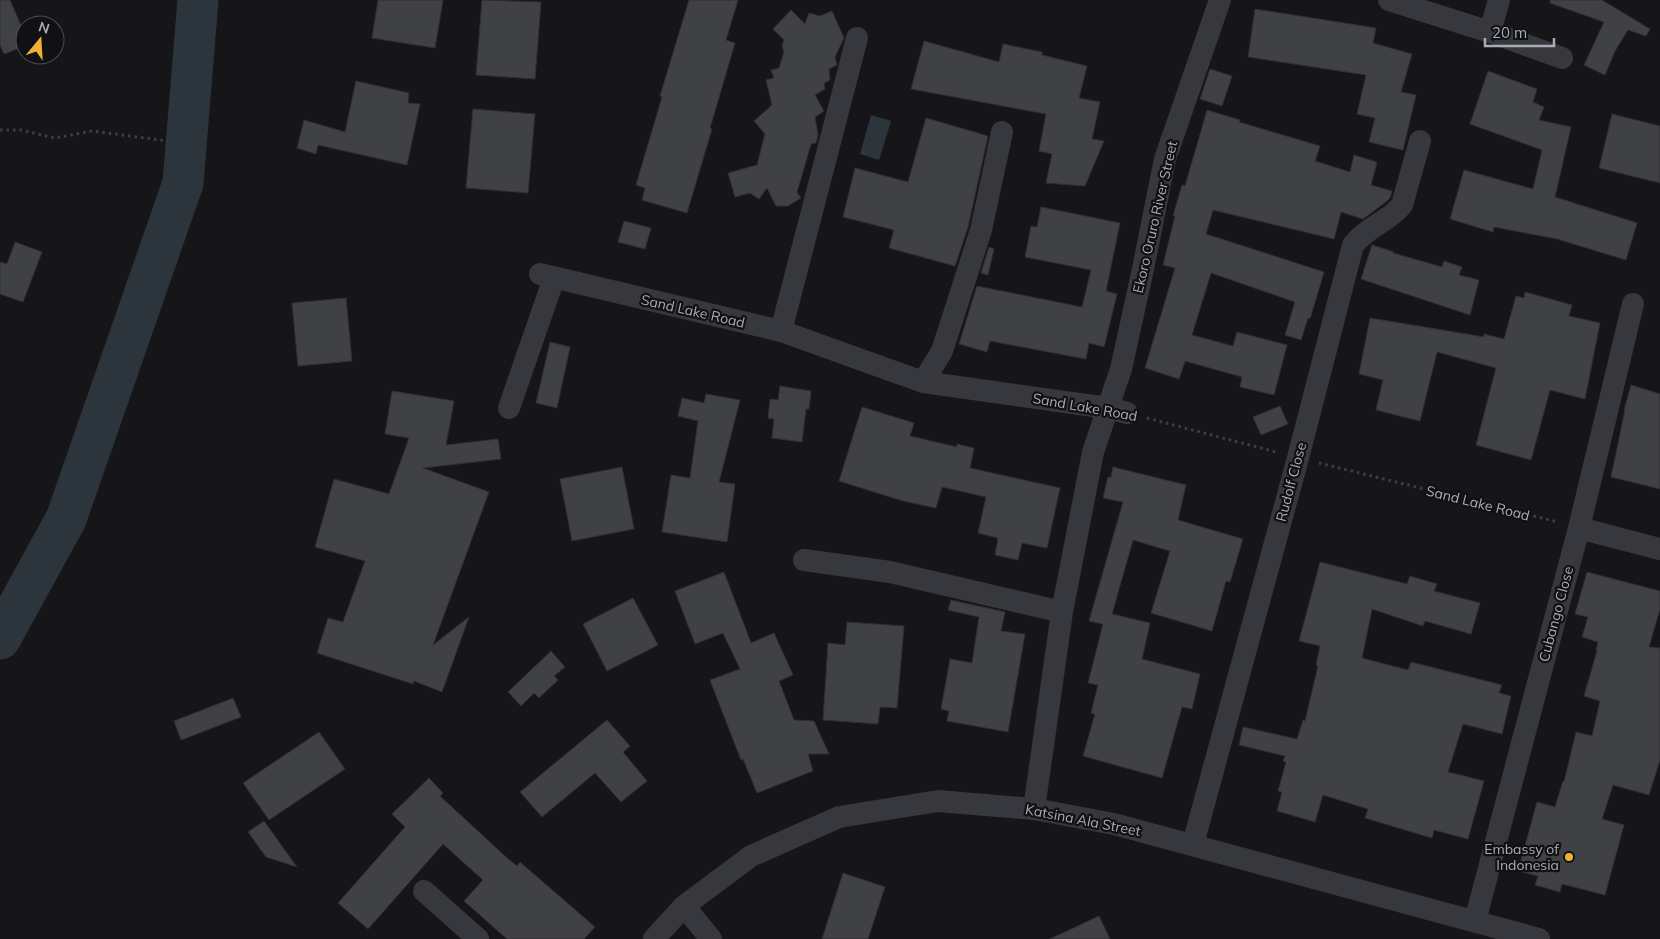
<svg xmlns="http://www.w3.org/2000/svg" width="1660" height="939" font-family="Mulish,sans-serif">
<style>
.water{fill:#2c353c}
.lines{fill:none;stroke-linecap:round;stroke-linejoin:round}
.river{stroke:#2c353c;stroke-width:41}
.building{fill:#404145;stroke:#303034}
.path{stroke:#3d3f44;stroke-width:3;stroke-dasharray:2.5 4;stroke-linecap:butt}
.minor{stroke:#37383d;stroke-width:22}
.poi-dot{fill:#f2b134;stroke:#111113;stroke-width:2}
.labels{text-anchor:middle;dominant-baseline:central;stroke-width:4.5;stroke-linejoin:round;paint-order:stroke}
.street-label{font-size:14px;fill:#a8adb8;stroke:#111113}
.poi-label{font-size:14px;fill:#a8adb8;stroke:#111113;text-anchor:end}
</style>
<rect width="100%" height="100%" fill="#161618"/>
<!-- water -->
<path class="water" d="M 871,115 L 891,121 L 879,160 L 860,154 Z"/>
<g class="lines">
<!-- river -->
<path class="river" d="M 0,639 L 66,519 L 183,183 L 198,0"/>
</g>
<!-- building -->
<path class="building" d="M 0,0 L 10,0 L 25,35 L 25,46 L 4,54 L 0,45 Z
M 378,0 L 443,0 L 435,48 L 372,38 Z
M 482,0 L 541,2 L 535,79 L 476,75 Z
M 689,0 L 738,0 L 726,40 L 735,43 L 710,128 L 712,129 L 687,213 L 642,200 L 645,188 L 636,185 L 662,97 L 660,96 Z
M 1550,0 L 1602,0 L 1650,29 L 1646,36 L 1628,30 L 1615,51 L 1605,75 L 1584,65 L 1604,22 L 1550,3 Z
M 1255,9 L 1376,28 L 1373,43 L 1412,54 L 1401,92 L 1416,95 L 1403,150 L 1369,142 L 1375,118 L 1357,114 L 1366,75 L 1248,57 Z
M 791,10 L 805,24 L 809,13 L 820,16 L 832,11 L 844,38 L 835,57 L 837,65 L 829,69 L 830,80 L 824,83 L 825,89 L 815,95 L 824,111 L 815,117 L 818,135 L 816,143 L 811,144 L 797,192 L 801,198 L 788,206 L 776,206 L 767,188 L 759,199 L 750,193 L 735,197 L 728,173 L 757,165 L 765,134 L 754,121 L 772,105 L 766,80 L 774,78 L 771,70 L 779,68 L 784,52 L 782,46 L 784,40 L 773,29 Z
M 924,41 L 999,62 L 1003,44 L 1042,52 L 1042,55 L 1087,66 L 1079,98 L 1100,102 L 1092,139 L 1104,141 L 1085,186 L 1046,183 L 1052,154 L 1039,151 L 1046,114 L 911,89 Z
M 1210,69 L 1232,76 L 1222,106 L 1200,99 Z
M 1488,71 L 1537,89 L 1533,102 L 1544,107 L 1539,120 L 1571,127 L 1555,197 L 1637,223 L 1626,260 L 1557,239 L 1494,227 L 1493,232 L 1450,219 L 1464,170 L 1533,189 L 1542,150 L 1470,124 Z
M 356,81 L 409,93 L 408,103 L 420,104 L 407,165 L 318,145 L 316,154 L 297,148 L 304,120 L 345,132 Z
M 473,109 L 535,114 L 528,193 L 466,188 Z
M 1207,110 L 1240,120 L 1239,122 L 1320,146 L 1315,161 L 1350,172 L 1354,155 L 1377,162 L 1371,185 L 1392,191 L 1390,198 L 1387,201 L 1363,219 L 1341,212 L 1334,239 L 1213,210 L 1206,234 L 1324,272 L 1310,319 L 1308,318 L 1301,340 L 1285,335 L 1295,302 L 1211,273 L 1192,335 L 1233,346 L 1237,332 L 1287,345 L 1274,395 L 1240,387 L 1242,377 L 1185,361 L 1179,379 L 1145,368 L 1175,268 L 1163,265 L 1175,216 L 1173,216 L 1182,185 L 1185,186 Z
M 1612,114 L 1660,126 L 1660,183 L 1599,168 Z
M 926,118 L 988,136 L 968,227 L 955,266 L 889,248 L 894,230 L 843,217 L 855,168 L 908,182 Z
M 1041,207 L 1120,223 L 1106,291 L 1117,294 L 1104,347 L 1089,343 L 1086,359 L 990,341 L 987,352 L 959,344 L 977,286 L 1082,307 L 1091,270 L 1025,257 L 1031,226 L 1037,227 Z
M 624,221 L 651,228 L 645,249 L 618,242 Z
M 15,242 L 42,252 L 23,302 L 0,294 L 0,262 L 7,264 Z
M 1372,245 L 1394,252 L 1393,253 L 1442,267 L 1444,261 L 1462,267 L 1459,275 L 1479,280 L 1470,315 L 1361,279 Z
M 989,247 L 994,249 L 988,275 L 981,273 Z
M 1525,292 L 1572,305 L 1569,316 L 1600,323 L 1585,399 L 1550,390 L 1531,460 L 1476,445 L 1496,368 L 1437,352 L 1420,421 L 1376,410 L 1383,380 L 1359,374 L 1370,318 L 1484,337 L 1484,334 L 1504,339 L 1516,296 L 1524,298 Z
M 346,298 L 352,361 L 298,366 L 292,303 Z
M 550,342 L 570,347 L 557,408 L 536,403 Z
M 1631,385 L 1660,394 L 1660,489 L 1611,477 L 1625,410 L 1624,410 Z
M 780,386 L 811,391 L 809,409 L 806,409 L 802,442 L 772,438 L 774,419 L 768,418 L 770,399 L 778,400 Z
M 392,391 L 454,401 L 446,445 L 498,439 L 501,459 L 423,468 L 489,492 L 433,645 L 469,617 L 442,692 L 414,681 L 413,684 L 317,653 L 328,618 L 343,622 L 365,561 L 315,547 L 334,479 L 389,494 L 409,438 L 385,434 Z
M 706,394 L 740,400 L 719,482 L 735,484 L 727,542 L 662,532 L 671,475 L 690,478 L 698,421 L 678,416 L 682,398 L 704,403 Z
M 1280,406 L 1288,424 L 1261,435 L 1253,417 Z
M 862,407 L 914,423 L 910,436 L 957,447 L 957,444 L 974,448 L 970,468 L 1060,488 L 1047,548 L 1022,543 L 1018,560 L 995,555 L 998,538 L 978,533 L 986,497 L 942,487 L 936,508 L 903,501 L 839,481 Z
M 622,467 L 634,529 L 572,541 L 560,479 Z
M 1113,467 L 1186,485 L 1178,520 L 1243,539 L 1230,582 L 1226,581 L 1212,631 L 1151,613 L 1170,551 L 1133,540 L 1112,614 L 1150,623 L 1142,659 L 1200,674 L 1192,709 L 1182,707 L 1162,778 L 1083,756 L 1095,714 L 1091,713 L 1098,685 L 1088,683 L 1103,624 L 1089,621 L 1123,502 L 1103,498 L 1108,477 L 1111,477 Z
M 1320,562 L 1407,584 L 1410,576 L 1437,584 L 1434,591 L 1480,603 L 1471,634 L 1425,621 L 1423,626 L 1372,609 L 1362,658 L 1408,670 L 1411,662 L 1502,685 L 1499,693 L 1511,696 L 1502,734 L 1463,724 L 1448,772 L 1484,781 L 1468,839 L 1434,830 L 1432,838 L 1365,818 L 1368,809 L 1323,795 L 1315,822 L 1277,811 L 1282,792 L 1278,791 L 1286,762 L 1283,761 L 1285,756 L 1239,745 L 1243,727 L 1297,739 L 1303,720 L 1305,721 L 1318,666 L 1316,665 L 1320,646 L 1299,641 Z
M 724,572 L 751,643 L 774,633 L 793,675 L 779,681 L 794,720 L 814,721 L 829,754 L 808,754 L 813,771 L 757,793 L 743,759 L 741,760 L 710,680 L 740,669 L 723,633 L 695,644 L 675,591 Z
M 1587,572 L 1660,591 L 1660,609 L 1649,647 L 1660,648 L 1660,760 L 1649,795 L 1613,785 L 1602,819 L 1624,825 L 1605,895 L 1562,884 L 1560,892 L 1535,885 L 1538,876 L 1518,871 L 1537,802 L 1555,807 L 1563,781 L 1564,782 L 1576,732 L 1592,736 L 1600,701 L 1584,696 L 1597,651 L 1596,651 L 1598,642 L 1582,637 L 1588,617 L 1575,614 Z
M 633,598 L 658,645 L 607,671 L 583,624 Z
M 951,600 L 1005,612 L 1001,631 L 1025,634 L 1008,732 L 947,721 L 949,711 L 941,709 L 950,659 L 972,663 L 979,617 L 948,610 Z
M 847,622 L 904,626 L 897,708 L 880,707 L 878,724 L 823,720 L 828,643 L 845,645 Z
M 551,651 L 565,667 L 554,676 L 558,680 L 539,698 L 534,693 L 521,706 L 508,692 Z
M 233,698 L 241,717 L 181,740 L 174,721 Z
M 607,720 L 630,746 L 623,752 L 647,781 L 621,802 L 595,773 L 542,817 L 520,792 Z
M 319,732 L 345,769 L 269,820 L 243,783 Z
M 429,778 L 443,793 L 440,796 L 505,856 L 517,866 L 520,862 L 595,927 L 584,939 L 507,939 L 464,901 L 483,880 L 443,844 L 368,929 L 338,903 L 405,827 L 392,814 Z
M 264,821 L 297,867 L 266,857 L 248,832 Z
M 843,873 L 885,887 L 868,939 L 822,939 Z
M 1099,916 L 1110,939 L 1050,939 Z"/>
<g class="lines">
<!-- path -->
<path class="path" d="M 0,130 L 21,130 L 55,138 L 92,131 L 168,141
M 1147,418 L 1276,452
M 1319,463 L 1558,522"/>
<!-- minor -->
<path class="minor" d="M 1389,0 L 1490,32 L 1562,58
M 1490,32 L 1499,0
M 540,274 L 781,331 L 923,382 L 1108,408 L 1127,413
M 781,331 L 857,38
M 923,382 L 942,351 L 981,230 L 1002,132
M 509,408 L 554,278
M 1579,528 L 1660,549
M 804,560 L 890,572 L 1062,612
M 1034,809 L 1062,612 L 1093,452 L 1121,369 L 1143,269 L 1165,159 L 1220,0
M 1193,844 L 1298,458 L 1353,245 C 1367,227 1388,222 1402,205 L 1420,141
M 424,891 L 478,939
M 684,906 L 711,939
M 1475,921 L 1579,528 L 1633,304
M 654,939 L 684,906 L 751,856 L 839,817 L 938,801 L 1034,809 L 1114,824 L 1539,939"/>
</g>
<!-- markers -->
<circle class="poi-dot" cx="1569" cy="857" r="5"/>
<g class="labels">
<!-- street labels -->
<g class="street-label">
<text transform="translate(1155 217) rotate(-77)">Ekoro Oruro River Street</text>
<text transform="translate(693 311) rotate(13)">Sand Lake Road</text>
<text transform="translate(1085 407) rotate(10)">Sand Lake Road</text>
<text transform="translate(1291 482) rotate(-75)">Rudolf Close</text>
<text transform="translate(1478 503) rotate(14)">Sand Lake Road</text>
<text transform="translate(1556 614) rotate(-75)">Cubango Close</text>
<text transform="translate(1083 820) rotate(11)">Katsina Ala Street</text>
</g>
<!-- poi labels -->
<g class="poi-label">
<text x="1559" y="849">Embassy of<tspan x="1559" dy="16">Indonesia</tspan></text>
</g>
</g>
<!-- north arrow -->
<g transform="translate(40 40) rotate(18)"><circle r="24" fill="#111113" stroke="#4d4f55"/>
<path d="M0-4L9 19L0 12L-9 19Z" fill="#f2b134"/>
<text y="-8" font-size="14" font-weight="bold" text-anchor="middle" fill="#a8adb8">N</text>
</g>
<!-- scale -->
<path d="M1485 38v8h69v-8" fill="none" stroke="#a8adb8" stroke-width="2.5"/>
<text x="1492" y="38" font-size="15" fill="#a8adb8" stroke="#111113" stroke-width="4" paint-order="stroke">20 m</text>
</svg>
